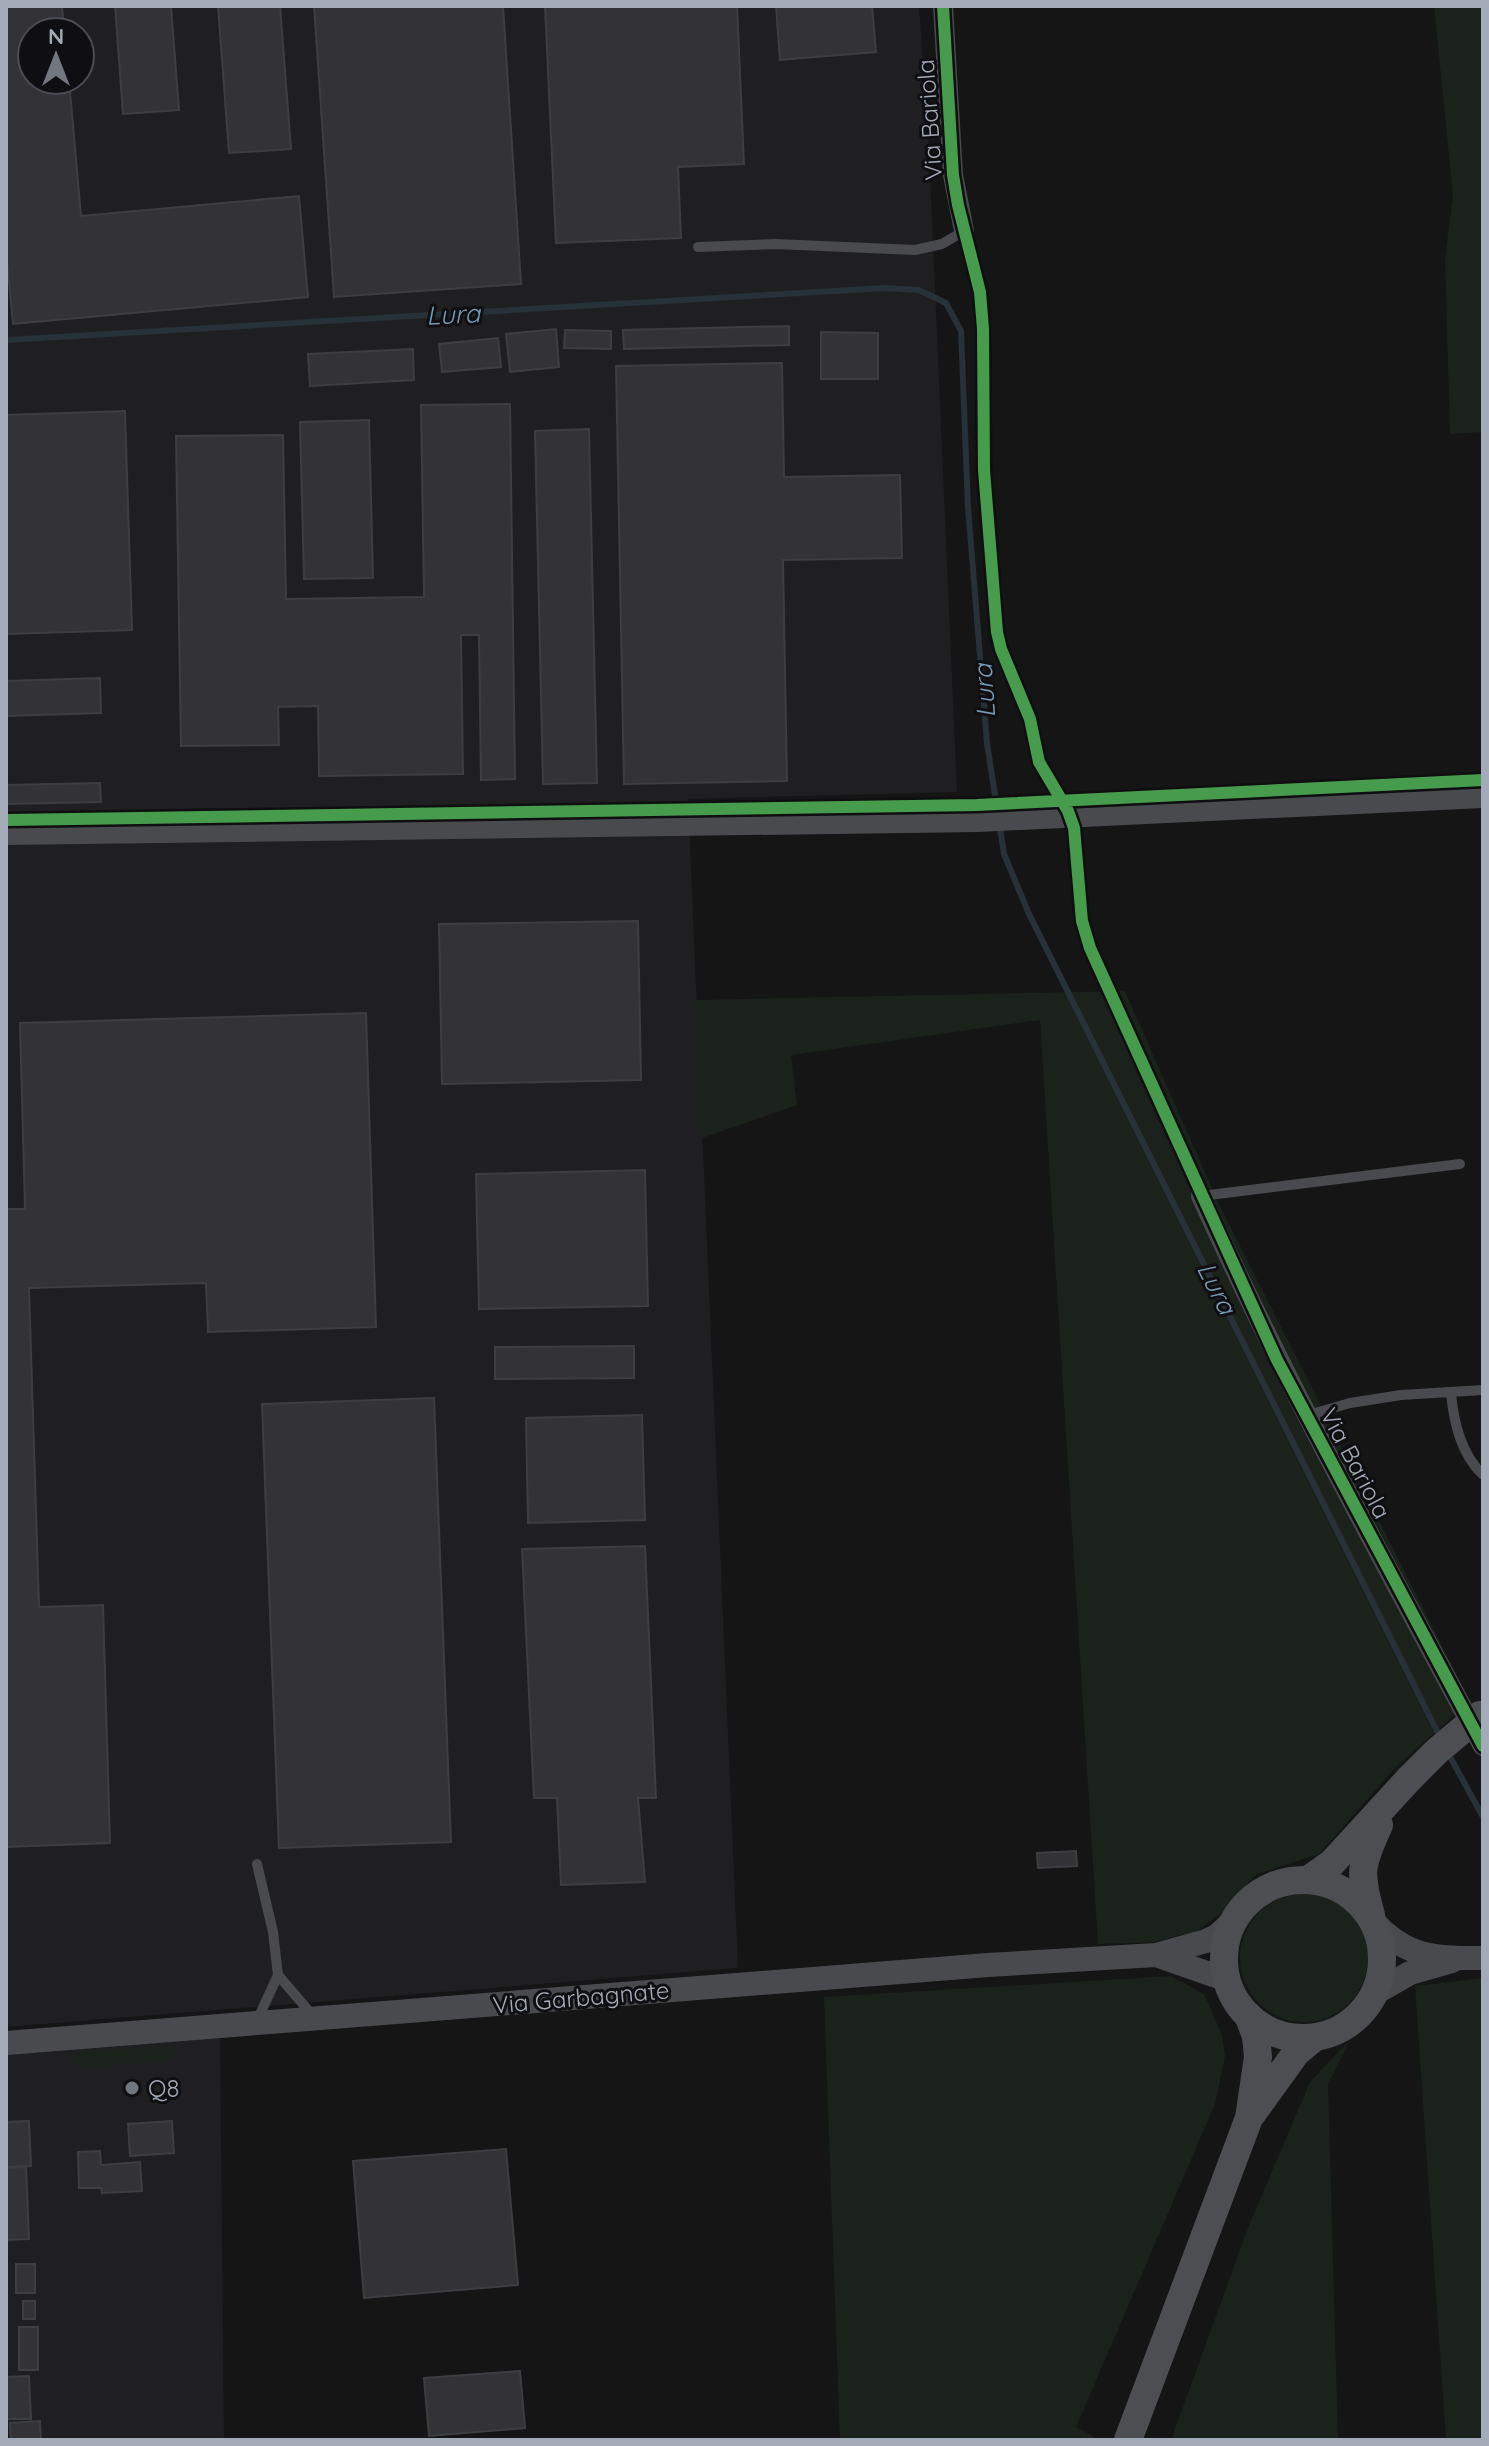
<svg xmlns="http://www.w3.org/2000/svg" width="1489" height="2446" font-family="Quicksand,sans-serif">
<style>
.built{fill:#1f1f21;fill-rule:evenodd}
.green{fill:#1b221b}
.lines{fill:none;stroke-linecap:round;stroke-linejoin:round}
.stream{stroke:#273138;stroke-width:6}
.building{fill:#333335;stroke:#3d3e42;stroke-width:2}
.service{stroke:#494a4e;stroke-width:10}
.minor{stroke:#494a4e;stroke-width:20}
.tertiary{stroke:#494a4e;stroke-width:24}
.secondary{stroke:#4d4e52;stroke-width:28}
.secondary-bridge{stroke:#4d4e52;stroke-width:28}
.cycleway-casing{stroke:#0f0f11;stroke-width:17}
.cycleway{stroke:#469c4c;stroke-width:12}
.poi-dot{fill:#72767f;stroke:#0f0f11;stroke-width:3}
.labels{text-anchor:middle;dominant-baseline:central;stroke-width:6;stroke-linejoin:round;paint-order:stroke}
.street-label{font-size:24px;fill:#a4abb8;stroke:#0f0f11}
.poi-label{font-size:24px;fill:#a4abb8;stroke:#0f0f11;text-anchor:start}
.water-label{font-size:26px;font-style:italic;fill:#789bb6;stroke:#0f0f11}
</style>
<rect width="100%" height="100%" fill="#151515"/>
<!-- built -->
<path class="built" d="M 6,6 L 919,6 L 928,130 L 957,792 L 688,799 L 738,1968 L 6,2027 ZM 32,32 L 80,32 L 80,80 L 32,80 Z
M 220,2036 L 224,2440 L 6,2440 L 6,2052 Z"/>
<!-- green -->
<path class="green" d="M 1434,6 L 1483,6 L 1483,432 L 1450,434 L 1445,258 L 1453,196 Z
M 1125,991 L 1218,1202 L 1470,1701 L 1396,1767 L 1319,1854 L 1257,1874 L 1238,1892 L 1223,1912 L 1197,1931 L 1154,1942 L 1098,1944 L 1040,1020 L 791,1055 L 797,1105 L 702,1138 L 696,1000 Z
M1240 1958a64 64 0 1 1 128 0a64 64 0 1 1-128 0Z
M 1171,1976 L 1204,1994 L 1222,2035 L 1225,2056 L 1215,2104 L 1076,2427 L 1100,2440 L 840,2440 L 824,1997 Z
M 1483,1978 L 1483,2440 L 1446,2440 L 1415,1986 Z
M 1350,2040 L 1328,2084 L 1338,2440 L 1171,2440 L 1248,2228 L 1310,2082 Z
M 169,2046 L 173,2048 L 175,2054 L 170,2061 L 81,2067 L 75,2062 L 76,2054 L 80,2052 Z"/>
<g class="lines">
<!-- stream -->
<path class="stream" d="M 6,340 L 886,288 L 919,290 L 946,303 L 961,331 L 968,507 L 987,743 L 1004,854 L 1029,914 L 1441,1739
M 1448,1753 L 1483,1817"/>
</g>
<!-- building -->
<path class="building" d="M 6,6 L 62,6 L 64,32 L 32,32 L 32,80 L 69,80 L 81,216 L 299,196 L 308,297 L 13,324 L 6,251 Z
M 115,6 L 171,6 L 179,110 L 123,114 Z
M 218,6 L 280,6 L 291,149 L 229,153 Z
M 314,6 L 503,6 L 521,284 L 334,297 Z
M 545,6 L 737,6 L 744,164 L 678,167 L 681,238 L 556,243 Z
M 776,6 L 872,6 L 876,52 L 780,60 Z
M 789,326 L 789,345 L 624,349 L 623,330 Z
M 556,329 L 559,367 L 510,372 L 506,334 Z
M 565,330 L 611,331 L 611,349 L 564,348 Z
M 821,332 L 878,333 L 878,379 L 821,379 Z
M 498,338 L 501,367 L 442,372 L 439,344 Z
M 413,349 L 414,380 L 310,386 L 308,354 Z
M 782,363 L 784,477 L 900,475 L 902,558 L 783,560 L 787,781 L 624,784 L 616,366 Z
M 510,404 L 515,779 L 481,780 L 479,635 L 461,635 L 463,774 L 319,776 L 318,706 L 278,707 L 279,745 L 181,746 L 176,436 L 283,435 L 286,599 L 424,597 L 421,405 Z
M 125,411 L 132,630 L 6,634 L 6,415 Z
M 369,420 L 373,578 L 304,579 L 300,422 Z
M 589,429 L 597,783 L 543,784 L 535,431 Z
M 100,678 L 101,713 L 6,716 L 6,681 Z
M 100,783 L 101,802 L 6,804 L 6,785 Z
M 638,921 L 641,1080 L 442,1084 L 439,924 Z
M 366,1013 L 376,1327 L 208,1332 L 206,1283 L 29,1288 L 39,1607 L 103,1605 L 110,1843 L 6,1847 L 6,1209 L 25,1209 L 20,1023 Z
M 645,1170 L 648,1306 L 479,1309 L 476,1174 Z
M 634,1346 L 634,1378 L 495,1379 L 495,1347 Z
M 434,1398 L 451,1842 L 279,1848 L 262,1404 Z
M 642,1415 L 645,1520 L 528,1523 L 526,1418 Z
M 645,1546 L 656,1798 L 638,1798 L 645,1882 L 561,1885 L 557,1798 L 534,1798 L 522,1549 Z
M 1076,1851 L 1077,1866 L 1038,1868 L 1037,1853 Z
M 29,2121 L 31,2166 L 6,2167 L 6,2122 Z
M 172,2121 L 174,2153 L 130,2156 L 128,2124 Z
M 506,2149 L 518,2285 L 364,2298 L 353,2161 Z
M 100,2151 L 101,2165 L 140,2162 L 142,2191 L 102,2193 L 101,2188 L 79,2188 L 78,2152 Z
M 26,2167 L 29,2239 L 6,2240 L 6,2168 Z
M 16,2264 L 35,2264 L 35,2293 L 16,2293 Z
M 23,2301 L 35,2301 L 35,2319 L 23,2319 Z
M 19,2327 L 38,2327 L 38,2370 L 19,2370 Z
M 520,2371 L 525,2428 L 429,2436 L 424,2378 Z
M 29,2376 L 31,2419 L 6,2419 L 6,2377 Z
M 40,2421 L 41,2440 L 11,2440 L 10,2423 Z"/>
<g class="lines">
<!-- service -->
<path class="service" d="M 698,247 L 775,244 L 915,250 L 942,244 L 964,231
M 1201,1196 L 1460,1164
M 1451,1394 C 1454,1423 1461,1454 1483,1475
M 1305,1416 L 1350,1403 L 1401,1395 L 1483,1390
M 278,1975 L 314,2017
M 256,2023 L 278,1975 L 273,1932 L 257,1864"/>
<!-- minor -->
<path class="minor" d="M 943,6 L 953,175 L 964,231
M 6,835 L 978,822 L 1483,798
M 1201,1196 C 1286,1384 1385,1564 1483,1746"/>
<!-- tertiary -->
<path class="tertiary" d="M 1372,1920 C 1406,1958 1434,1958 1483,1958
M 1156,1955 L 1227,1980
M 1375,1993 L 1410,1973 L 1452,1961
M 6,2043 L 988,1965 L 1156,1955 L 1206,1941 L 1217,1936 L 1234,1920"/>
<!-- secondary -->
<path class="secondary" d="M 1308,1880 L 1332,1863 L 1409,1779
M1224 1959a79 79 0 1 1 158 0a79 79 0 1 1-158 0Z
M 1371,1915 C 1359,1872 1360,1866 1379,1825
M 1252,2114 L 1296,2053 L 1315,2037
M 1128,2440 L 1249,2118 L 1258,2057 L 1256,2036 L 1248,2015"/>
<!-- secondary-bridge -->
<path class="secondary-bridge" d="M 1409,1779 L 1437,1751 L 1480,1715"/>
<defs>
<path id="cycleway" d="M 943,6 L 953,175 L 958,205 L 980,292 L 983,329 L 984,470 L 997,632 L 1001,649 L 1030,719 L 1039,762 L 1068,811 L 1074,828 L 1082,921 L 1090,948 L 1277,1360 L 1483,1746
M 6,820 L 977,805 L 1483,780"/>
</defs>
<!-- cycleway casing -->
<use href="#cycleway" class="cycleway-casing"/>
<!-- cycleway -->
<use href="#cycleway" class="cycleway"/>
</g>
<!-- markers -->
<circle class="poi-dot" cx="132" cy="2088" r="8"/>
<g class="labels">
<!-- street labels -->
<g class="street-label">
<text transform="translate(929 120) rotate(-94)">Via Bariola</text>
<text transform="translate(1356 1463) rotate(62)">Via Bariola</text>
<text transform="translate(581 1997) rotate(-5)">Via Garbagnate</text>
</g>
<!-- poi labels -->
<g class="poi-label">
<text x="148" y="2088">Q8</text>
</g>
<!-- water labels -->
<g class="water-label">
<text transform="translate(453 314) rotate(-3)">Lura</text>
<text transform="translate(984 691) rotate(-94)">Lura</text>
<text transform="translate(1217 1288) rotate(63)">Lura</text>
</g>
</g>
<!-- border -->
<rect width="1489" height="2446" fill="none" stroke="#a4abb8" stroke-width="16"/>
<!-- north arrow -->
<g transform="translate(56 56)"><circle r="38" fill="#0f0f11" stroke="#4b4d54" stroke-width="2"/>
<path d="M0-6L14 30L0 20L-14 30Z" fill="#72767f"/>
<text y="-12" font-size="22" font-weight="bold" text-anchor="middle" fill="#a4abb8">N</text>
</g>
</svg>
